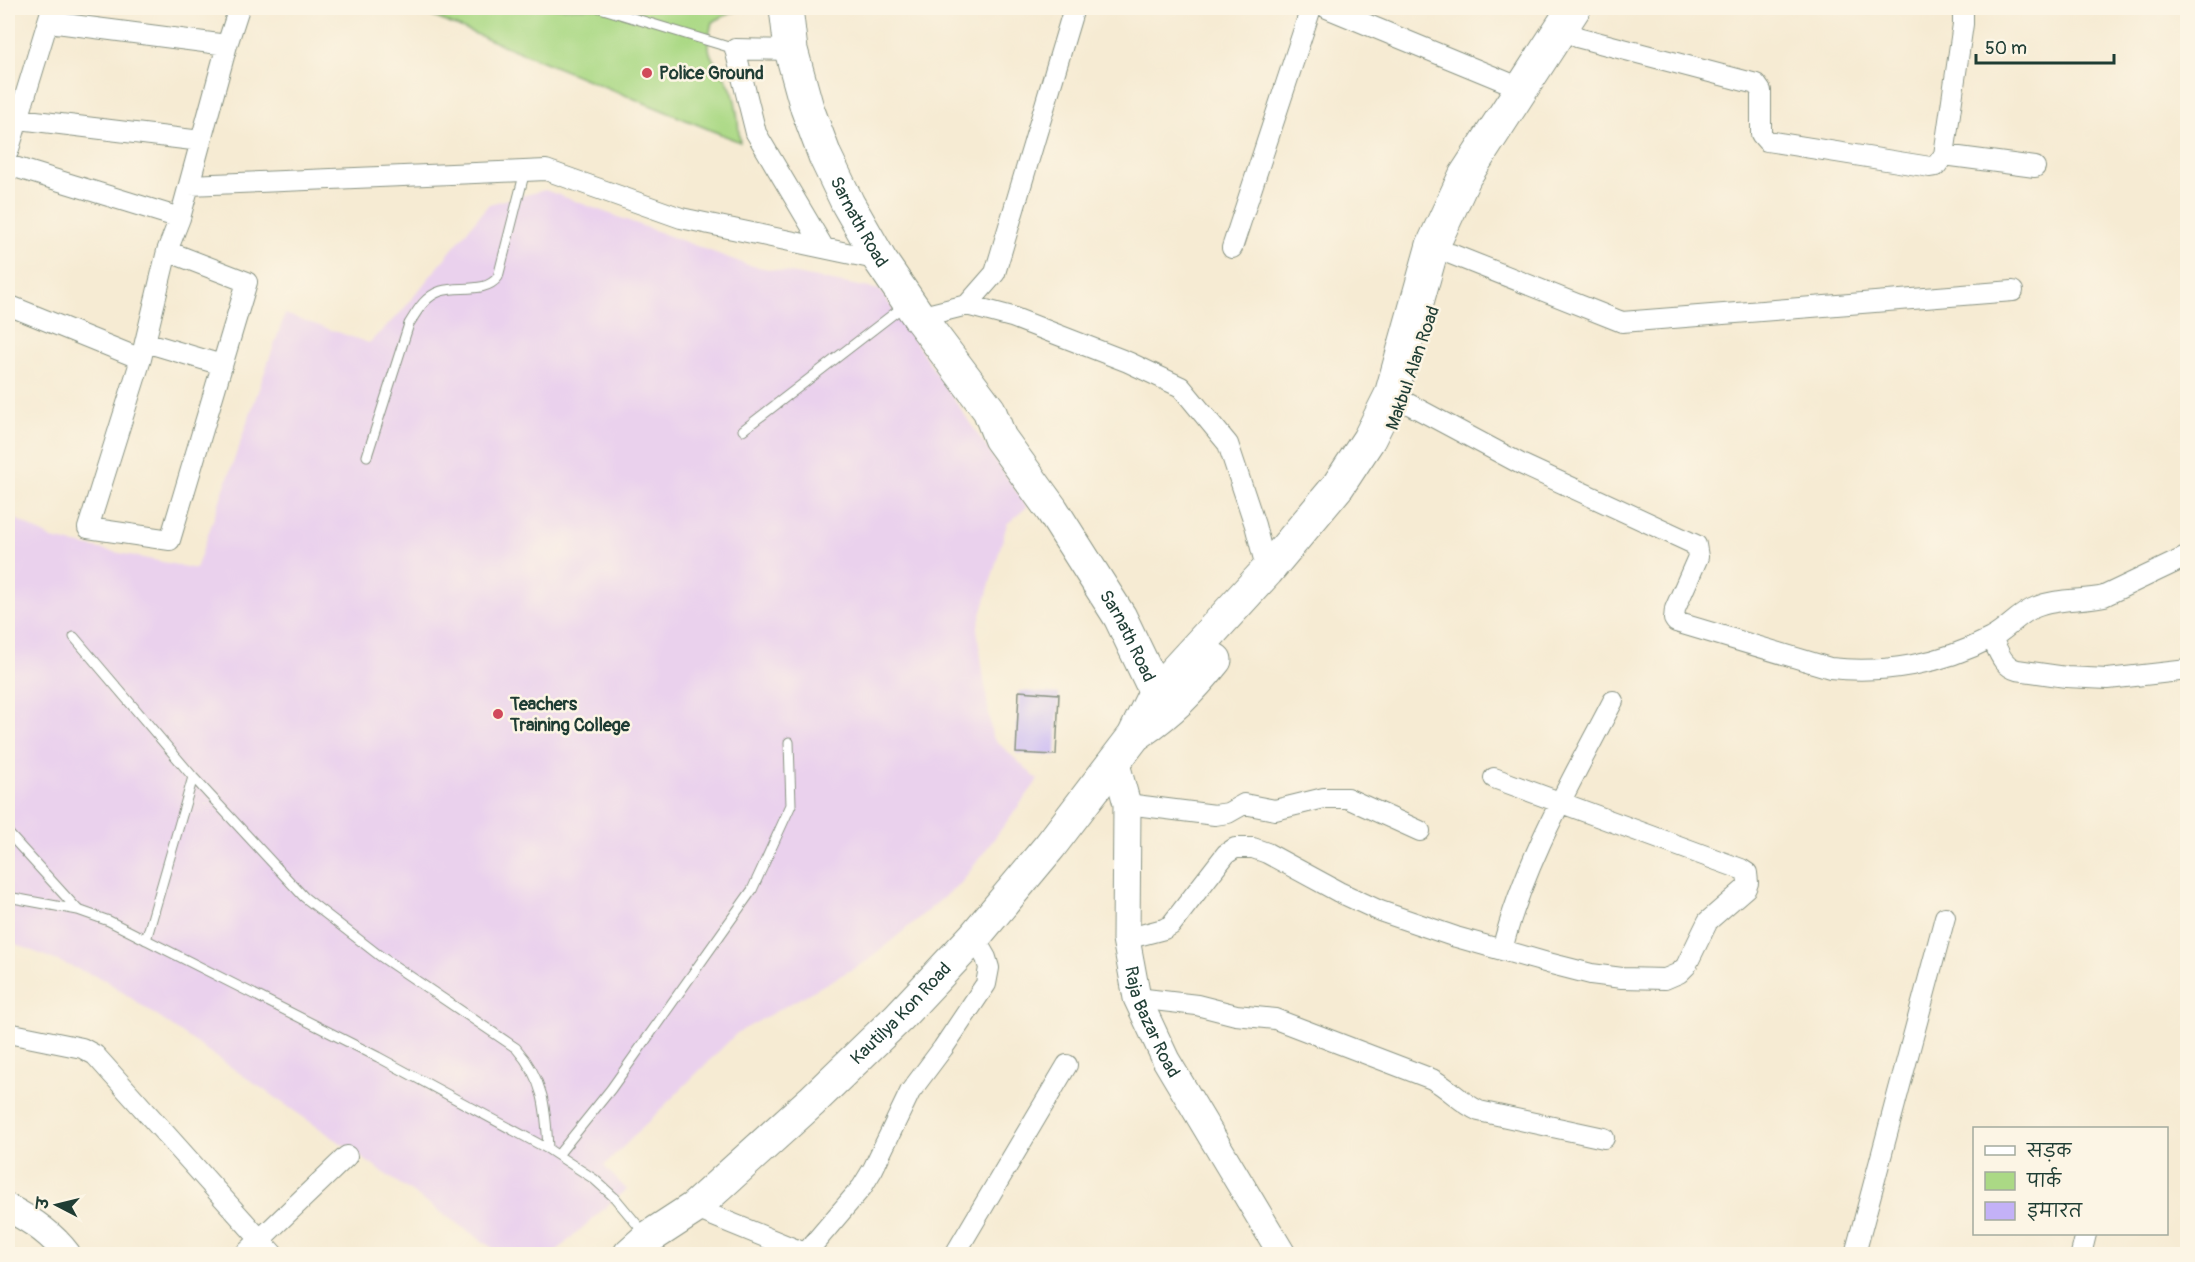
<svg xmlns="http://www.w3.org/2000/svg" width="2195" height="1262" font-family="Pangolin,'Playpen Sans Deva',sans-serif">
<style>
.built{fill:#ead1ed}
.green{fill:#abd985;stroke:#658b5c;stroke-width:1.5}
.building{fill:#c3b1f7}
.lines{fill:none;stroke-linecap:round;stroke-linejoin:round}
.lane-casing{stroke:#8a9484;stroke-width:11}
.street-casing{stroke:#8a9484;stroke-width:22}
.secondary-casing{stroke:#8a9484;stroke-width:29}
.highway-casing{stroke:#8a9484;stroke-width:35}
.lane{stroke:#fff;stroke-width:9}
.street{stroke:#fff;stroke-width:20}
.secondary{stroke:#fff;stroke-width:27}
.highway{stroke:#fff;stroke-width:33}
.poi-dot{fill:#d1495b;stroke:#fcf5e5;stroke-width:2}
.labels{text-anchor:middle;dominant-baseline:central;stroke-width:5;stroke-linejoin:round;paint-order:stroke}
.poi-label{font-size:18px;font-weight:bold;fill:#1f3d34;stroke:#fcf5e5;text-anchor:start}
.street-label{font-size:18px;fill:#1f3d34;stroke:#fcf5e5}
</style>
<rect width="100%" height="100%" fill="#fcf5e5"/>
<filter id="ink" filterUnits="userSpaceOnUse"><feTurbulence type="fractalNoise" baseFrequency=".0167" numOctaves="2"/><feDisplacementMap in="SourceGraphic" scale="12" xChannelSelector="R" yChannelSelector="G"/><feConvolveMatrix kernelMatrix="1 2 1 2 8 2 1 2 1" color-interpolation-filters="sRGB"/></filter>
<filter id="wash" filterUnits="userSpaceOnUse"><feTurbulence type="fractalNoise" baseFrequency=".008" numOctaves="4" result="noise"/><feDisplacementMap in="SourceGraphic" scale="24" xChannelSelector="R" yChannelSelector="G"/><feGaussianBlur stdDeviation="1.35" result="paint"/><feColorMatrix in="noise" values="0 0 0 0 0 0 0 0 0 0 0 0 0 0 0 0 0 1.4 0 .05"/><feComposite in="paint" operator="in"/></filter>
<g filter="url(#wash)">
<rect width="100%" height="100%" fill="#f6ebd3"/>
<!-- built -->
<path class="built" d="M 545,190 L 748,265 L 880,290 L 1027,507 L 1007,524 L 977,629 L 992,737 L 1038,780 L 961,883 L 867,961 L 737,1033 L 604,1166 L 627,1190 L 615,1199 L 553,1254 L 501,1254 L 105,980 L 8,941 L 8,519 L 9,515 L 52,539 L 196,569 L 285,314 L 369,343 L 402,311 L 489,204 Z"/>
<!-- green -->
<path class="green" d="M 412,8 L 737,8 L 737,10 L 712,22 C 702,64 718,58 732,91 C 738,105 738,126 740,142 Z"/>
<g id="blocks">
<!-- building -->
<path class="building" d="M 1019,691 L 1059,694 L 1056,755 L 1016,753 Z"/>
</g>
</g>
<g filter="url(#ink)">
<use href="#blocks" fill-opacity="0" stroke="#8a9484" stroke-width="1.5"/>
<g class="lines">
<defs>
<path id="lane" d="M 600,8 L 735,49
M 743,430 L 905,305
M 367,456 L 409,324 C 417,311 425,296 441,291 C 459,285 485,294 498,277 L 525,171
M 74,637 L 193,777 L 304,897 L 380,956 L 516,1048 C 544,1080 546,1108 548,1149
M 8,833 L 78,910
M 8,897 L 78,910 L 109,921 L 378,1057 L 548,1149 L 594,1179 L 615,1198 L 645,1234
M 146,940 L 193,777
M 558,1155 L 611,1089 L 752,890 L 791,805 L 789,742"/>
<path id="street" d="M 1327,8 L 1521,88
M 49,22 L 227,45
M 1577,37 L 1756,84 L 1761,91 L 1761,134 L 1767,141 L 1930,167 L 1936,166 L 1944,155 L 1963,24 L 1963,8
M 791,50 L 735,49 L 756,133 L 824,248
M 19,119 L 201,141
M 8,152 L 52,8
M 1944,155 L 2035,167
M 8,165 L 180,218
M 189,185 L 546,170 L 681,218 L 880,260
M 1232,248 L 1311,8
M 167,251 L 247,282 L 170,540 L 88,528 L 141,359 L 167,251 L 180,218 L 227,45 L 239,8
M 1451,254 L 1622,322 L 2013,291
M 8,305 L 141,359
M 967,305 L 1012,317 L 1128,362 L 1181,387 L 1228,444 L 1255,525 L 1267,571
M 919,317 L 967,305 L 995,273 L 1074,8
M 145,342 L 222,365
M 1405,402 L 1521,464 L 1696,545 L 1698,557 L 1675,609 L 1674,619 L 1676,622 L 1830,668 C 1884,674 1942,664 1991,638 C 2007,630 2019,613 2036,607 C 2057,598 2082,601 2104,596 L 2188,556
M 1992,638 C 1998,650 2002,666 2017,670 L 2066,677 L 2108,679 L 2188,670
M 1127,804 L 1215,815 L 1228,813 L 1244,804 L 1275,810 L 1324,798 L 1347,798 L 1420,831
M 1126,939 L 1164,929 L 1171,925 L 1226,854 L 1235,848 L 1253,848 L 1267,853 L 1339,892 L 1380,911 L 1456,937 L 1548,963 L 1591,974 L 1622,978 L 1665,979 L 1679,973 L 1686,966 L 1708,921 L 1746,888 L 1748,883 L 1747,873 L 1741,869 L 1494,778
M 1502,950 C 1524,862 1571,782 1613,701
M 1137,998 L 1197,1005 L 1236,1015 L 1275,1019 L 1432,1079 C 1449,1088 1461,1103 1479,1111 L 1604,1138
M 8,1033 L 82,1048 L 95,1055 L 273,1254
M 694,1208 L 807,1254
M 245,1254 L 347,1156
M 805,1254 L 862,1187 L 873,1169 L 910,1092 L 943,1048 L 986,984 L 989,968 L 986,958 L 974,937
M 955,1254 L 1067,1065
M 1855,1254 L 1945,917
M 2081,1254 L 2086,1234"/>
<g id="secondary">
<path id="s1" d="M 1115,760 L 1127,804 L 1126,939 L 1137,998 L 1166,1060 L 1282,1254"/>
<path d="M 8,1208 C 30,1219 52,1234 67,1254"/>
</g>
<g id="highway">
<path id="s2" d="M 786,8 L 791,50 L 807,108 L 825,156 L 848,204 L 880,260 L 919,317 L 989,410 L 1000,438 L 1052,510 L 1120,617 L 1164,709"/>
<path d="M 1138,733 C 1171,710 1190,691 1215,660"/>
<path id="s3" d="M 630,1254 L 648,1238 L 694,1208 L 812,1101 L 899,1017 L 974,937 L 1050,846 L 1134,736 L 1155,693 L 1267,571 L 1338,486 L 1369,439 L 1391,395 L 1433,245 L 1465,176 L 1574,8"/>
</g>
</defs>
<!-- lane casing -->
<use href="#lane" class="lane-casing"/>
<!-- street casing -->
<use href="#street" class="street-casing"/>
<!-- secondary casing -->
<use href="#secondary" class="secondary-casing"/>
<!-- highway casing -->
<use href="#highway" class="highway-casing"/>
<!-- lane -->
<use href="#lane" class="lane"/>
<!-- street -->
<use href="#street" class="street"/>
<!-- secondary -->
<use href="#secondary" class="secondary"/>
<!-- highway -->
<use href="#highway" class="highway"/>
</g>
</g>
<!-- markers -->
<g class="poi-dot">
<circle cx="647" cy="73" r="6"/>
<circle cx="498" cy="714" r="6"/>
</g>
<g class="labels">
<!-- poi labels -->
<g class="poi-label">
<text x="659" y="73">Police Ground</text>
<text x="510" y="704">Teachers<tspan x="510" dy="21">Training College</tspan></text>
</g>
<!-- street labels -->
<g class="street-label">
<text stroke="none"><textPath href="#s2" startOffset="228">Sarnath Road</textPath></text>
<text transform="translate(1413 368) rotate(-71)">Makbul Alan Road</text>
<text stroke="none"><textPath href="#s2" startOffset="723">Sarnath Road</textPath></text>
<text stroke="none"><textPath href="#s3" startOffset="363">Kautilya Kon Road</textPath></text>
<text stroke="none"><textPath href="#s1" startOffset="268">Raja Bazar Road</textPath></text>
</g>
</g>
<!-- margin -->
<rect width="2195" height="1262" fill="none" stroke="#fcf5e5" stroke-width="30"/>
<!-- legend -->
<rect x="1973" y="1127" width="195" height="108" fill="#fcf5e5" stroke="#a4ab9e" stroke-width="1.5"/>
<rect x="1985" y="1146" width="30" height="9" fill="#ffffff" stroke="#a4ab9e" stroke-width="1.5"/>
<text x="2027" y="1157" font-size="18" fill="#1f3d34">सड़क</text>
<rect x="1985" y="1172" width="30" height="18" fill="#abd985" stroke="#a4ab9e" stroke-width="1.5"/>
<text x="2027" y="1187" font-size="18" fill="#1f3d34">पार्क</text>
<rect x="1985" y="1202" width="30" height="18" fill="#c3b1f7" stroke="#a4ab9e" stroke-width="1.5"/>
<text x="2027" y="1217" font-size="18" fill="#1f3d34">इमारत</text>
<!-- north arrow -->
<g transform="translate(57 1205) rotate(277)" stroke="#fcf5e5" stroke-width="4.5" paint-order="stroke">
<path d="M0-4.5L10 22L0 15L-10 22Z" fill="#1f3d34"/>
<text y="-9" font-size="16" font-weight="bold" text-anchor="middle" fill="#1f3d34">उ</text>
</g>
<!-- scale -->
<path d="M1976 54v9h138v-9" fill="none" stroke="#1f3d34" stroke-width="3"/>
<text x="1985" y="54" font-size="18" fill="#1f3d34" stroke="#fcf5e5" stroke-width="4.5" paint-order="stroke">50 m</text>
</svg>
